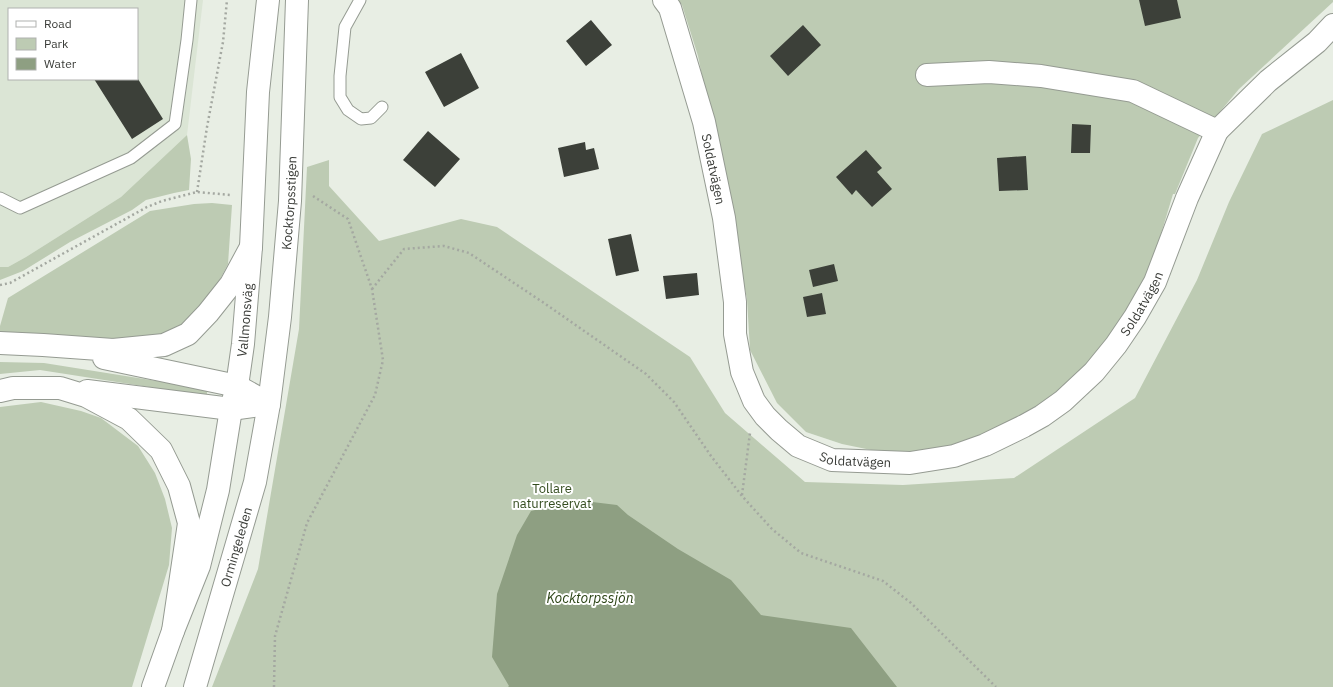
<svg xmlns="http://www.w3.org/2000/svg" width="1333" height="687" font-family="'IBM Plex Sans',sans-serif">
<style>
.built{fill:#dbe5d5;fill-rule:evenodd}
.green{fill:#bdcbb3}
.water{fill:#8e9f82}
.building{fill:#3c4039}
.lines{fill:none;stroke-linecap:round;stroke-linejoin:round}
.lane-casing{stroke:#959b92;stroke-width:13}
.street-casing{stroke:#959b92;stroke-width:24}
.secondary-casing{stroke:#959b92;stroke-width:24}
.highway-casing{stroke:#959b92;stroke-width:24}
.path{stroke:#a4a8a1;stroke-width:2.5;stroke-dasharray:2 3;stroke-linecap:butt}
.lane{stroke:#fff;stroke-width:11}
.street{stroke:#fff;stroke-width:22}
.secondary{stroke:#fff;stroke-width:22}
.highway{stroke:#fff;stroke-width:22}
.labels{text-anchor:middle;dominant-baseline:central;stroke-width:4;stroke-linejoin:round;paint-order:stroke}
.street-label{font-size:13px;fill:#393b37;stroke:#fff}
.park-label{font-size:13px;fill:#344c1f;stroke:#fff}
.water-label{font-size:14px;font-style:italic;fill:#2d4517;stroke:#fff}
</style>
<rect width="100%" height="100%" fill="#e8eee4"/>
<!-- built -->
<path class="built" d="M 0,0 L 203,0 L 187,135 L 121,197 L 26,257 L 8,267 L 0,267 ZM 9,9 L 137,9 L 137,79 L 9,79 Z"/>
<!-- green -->
<path class="green" d="M 677,0 L 1333,0 L 1333,2 L 1239,89 L 1198,138 L 1175,194 L 1173,194 L 1155,254 L 1134,304 L 1116,332 L 1077,377 L 1024,416 L 953,450 L 912,454 L 876,451 L 842,444 L 806,432 L 777,403 L 750,350 L 747,299 L 698,56 L 682,5 Z
M 1333,100 L 1333,687 L 212,687 L 258,569 L 299,329 L 307,167 L 329,160 L 329,186 L 379,241 L 461,219 L 497,227 L 690,357 L 725,413 L 805,482 L 903,485 L 1014,478 L 1135,398 L 1197,280 L 1229,202 L 1262,134 Z
M 187,135 L 191,159 L 189,190 L 174,193 L 146,200 L 132,210 L 70,242 L 23,271 L 0,280 L 0,267 L 8,267 L 26,257 L 121,197 Z
M 212,203 L 232,205 L 228,264 L 216,287 L 186,321 L 169,334 L 132,342 L 0,332 L 0,326 L 8,298 L 150,211 L 194,204 Z
M 0,362 L 44,363 L 207,389 L 207,396 L 40,370 L 0,374 Z
M 41,402 L 81,411 L 101,418 L 138,446 L 155,473 L 165,499 L 172,528 L 169,565 L 132,687 L 0,687 L 0,407 Z"/>
<!-- water -->
<path class="water" d="M 576,500 L 617,505 L 628,515 L 678,549 L 731,580 L 761,615 L 851,628 L 897,687 L 508,687 L 509,686 L 492,657 L 497,594 L 517,535 L 531,511 Z"/>
<!-- building -->
<path class="building" d="M 1139,0 L 1177,0 L 1181,18 L 1145,26 Z
M 591,20 L 612,45 L 586,66 L 566,41 Z
M 803,25 L 821,45 L 788,76 L 770,56 Z
M 461,53 L 479,88 L 444,107 L 425,72 Z
M 94,79 L 138,79 L 163,119 L 132,139 Z
M 1072,124 L 1091,125 L 1090,153 L 1071,153 Z
M 428,131 L 460,159 L 435,187 L 403,160 Z
M 585,142 L 586,150 L 594,148 L 599,169 L 564,177 L 558,148 Z
M 866,150 L 882,168 L 877,172 L 892,189 L 872,207 L 856,190 L 852,195 L 836,177 Z
M 1026,156 L 1028,190 L 999,191 L 997,158 Z
M 631,234 L 639,271 L 616,276 L 608,239 Z
M 834,264 L 838,281 L 813,287 L 809,270 Z
M 697,273 L 699,295 L 666,299 L 663,276 Z
M 822,293 L 826,314 L 807,317 L 803,297 Z"/>
<g class="lines">
<defs>
<path id="lane" d="M 360,0 L 345,27 L 340,76 L 340,97 L 348,110 L 361,119 L 371,118 L 382,107
M 0,198 L 20,208 L 131,158 L 175,124 L 187,40 L 191,0"/>
<g id="street">
<path id="s1" d="M 664,0 L 670,8 L 704,122 L 724,218 L 735,302 L 735,334 L 742,372 L 754,401 L 765,416 L 779,430 L 798,446 L 832,460 L 910,463 L 954,456 L 985,445 L 1024,426 L 1042,416 L 1063,401 L 1094,372 L 1116,345 L 1135,317 L 1155,282 L 1187,198 L 1217,131"/>
<path d="M 927,75 L 989,72 L 1041,76 L 1133,91 L 1217,131 L 1268,81 L 1317,42 L 1333,25"/>
</g>
<g id="secondary">
<path id="s2" d="M 153,687 L 173,631 L 199,566 L 218,490 L 231,409 L 237,386 L 243,344 L 251,247 L 258,92 L 268,0"/>
<path id="s3" d="M 195,687 L 255,482 L 269,404 L 280,317 L 290,201 L 297,0"/>
</g>
<path id="highway" d="M 0,343 L 43,345 L 113,350 L 164,345 L 188,334 L 208,313 L 231,284 L 251,247
M 104,358 L 237,386 L 269,404
M 0,391 L 13,388 L 60,388 L 86,396 L 129,419 L 161,450 L 179,486 L 189,523 L 173,631
M 87,391 L 231,409 L 269,404"/>
</defs>
<!-- lane casing -->
<use href="#lane" class="lane-casing"/>
<!-- street casing -->
<use href="#street" class="street-casing"/>
<!-- secondary casing -->
<use href="#secondary" class="secondary-casing"/>
<!-- highway casing -->
<use href="#highway" class="highway-casing"/>
<!-- path -->
<path class="path" d="M 197,192 L 207,127 L 223,42 L 227,0
M 0,285 L 10,283 L 147,207 L 162,201 L 197,192 L 231,195
M 372,289 L 404,249 L 444,246 L 469,253 L 544,303 L 646,374 L 674,402 L 711,456 L 742,496 L 772,529 L 801,553 L 883,581 L 911,603 L 996,687
M 742,495 L 750,433
M 274,687 L 275,636 L 307,523 L 375,395 L 383,360 L 372,289 L 348,219 L 313,196"/>
<!-- lane -->
<use href="#lane" class="lane"/>
<!-- street -->
<use href="#street" class="street"/>
<!-- secondary -->
<use href="#secondary" class="secondary"/>
<!-- highway -->
<use href="#highway" class="highway"/>
</g>
<g class="labels">
<!-- street labels -->
<g class="street-label">
<text stroke="none"><textPath href="#s1" startOffset="177">Soldatvägen</textPath></text>
<text stroke="none"><textPath href="#s3" startOffset="495">Kocktorpsstigen</textPath></text>
<text stroke="none"><textPath href="#s1" startOffset="885">Soldatvägen</textPath></text>
<text stroke="none"><textPath href="#s2" startOffset="380">Vallmonsväg</textPath></text>
<text stroke="none"><textPath href="#s1" startOffset="537">Soldatvägen</textPath></text>
<text stroke="none"><textPath href="#s3" startOffset="146">Ormingeleden</textPath></text>
</g>
<!-- park labels -->
<g class="park-label">
<text x="552" y="488">Tollare<tspan x="552" dy="15">naturreservat</tspan></text>
</g>
<!-- water labels -->
<g class="water-label">
<text x="590" y="598">Kocktorpssjön</text>
</g>
</g>
<!-- legend -->
<rect x="8" y="8" width="130" height="72" fill="#ffffff" stroke="#b0b1af"/>
<rect x="16" y="21" width="20" height="6" fill="#ffffff" stroke="#b0b1af"/>
<text x="44" y="28" font-size="12" fill="#393b37">Road</text>
<rect x="16" y="38" width="20" height="12" fill="#bdcbb3" stroke="#b0b1af"/>
<text x="44" y="48" font-size="12" fill="#393b37">Park</text>
<rect x="16" y="58" width="20" height="12" fill="#8e9f82" stroke="#b0b1af"/>
<text x="44" y="68" font-size="12" fill="#393b37">Water</text>
</svg>
